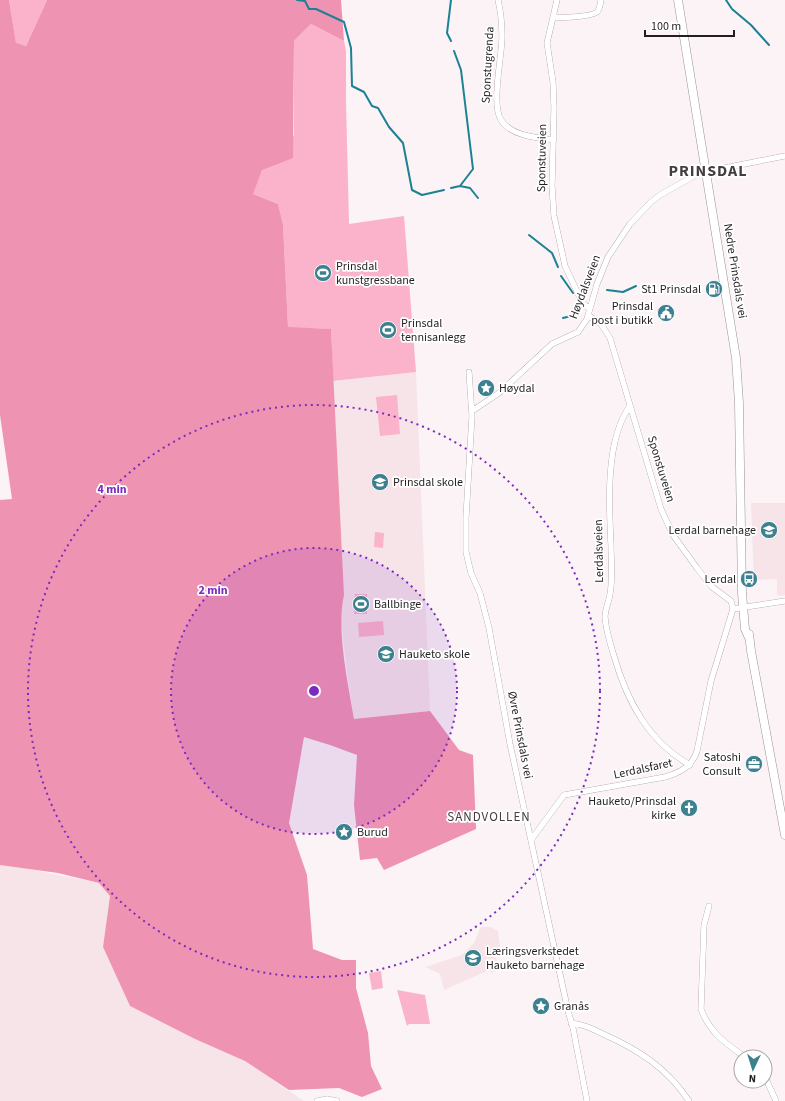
<svg xmlns="http://www.w3.org/2000/svg" width="785" height="1101" font-family="'Source Sans 3',sans-serif">
<style>
.built{fill:#f6e4e9}
.green{fill:#fab3ca}
.forest{fill:#ef93b3}
.lines{fill:none;stroke-linecap:round;stroke-linejoin:round}
.stream{stroke:#1b8193;stroke-width:2}
.minor-casing{stroke:#999193;stroke-width:6}
.secondary-casing{stroke:#999193;stroke-width:9}
.minor{stroke:#fff;stroke-width:5.5}
.secondary{stroke:#fff;stroke-width:8}
.ring{fill:none;stroke:#7b2cbf;stroke-width:2;stroke-dasharray:2 4}
.labels{text-anchor:middle;dominant-baseline:central;stroke-width:3.5;stroke-linejoin:round;paint-order:stroke}
.street-label{font-size:12px;fill:#221f20;stroke:#fff}
.poi-label{font-size:12px;fill:#221f20;stroke:#fff;text-anchor:start}
.neighbourhood-label{font-size:13px;letter-spacing:1px;fill:#453e40;stroke:#fff}
.district-label{font-size:16px;font-weight:bold;letter-spacing:1px;fill:#453e40;stroke:#fff}
.centre{fill:#7b2cbf;stroke:#fff;stroke-width:2}
.ring-label{font-size:12px;text-anchor:middle;font-weight:bold;fill:#7b2cbf;stroke:#fff;stroke-width:3.5;stroke-linejoin:round;paint-order:stroke}
</style>
<rect width="100%" height="100%" fill="#fbf3f5"/>
<!-- built -->
<path class="built" d="M 416,372 L 430,711 L 354,719 L 347,673 L 340,610 L 344,595 L 333,381 Z
M 751,503 L 785,503 L 785,595 L 778,596 L 777,594 L 777,579 L 754,580 Z
M 3,864 L 99,883 L 110,896 L 103,947 L 130,1006 L 195,1039 L 245,1061 L 304,1101 L 0,1101 L 0,865 Z
M 481,927 L 490,927 L 498,931 L 500,947 L 492,951 L 501,968 L 491,973 L 489,970 L 444,990 L 440,974 L 425,967 L 462,955 L 474,943 Z"/>
<!-- green -->
<path class="green" d="M 9,0 L 47,0 L 26,46 L 16,44 Z
M 311,24 L 344,41 L 346,51 L 346,102 L 349,224 L 404,216 L 416,372 L 333,381 L 331,329 L 288,328 L 283,224 L 278,204 L 252,194 L 262,170 L 294,135 L 294,41 Z
M 397,395 L 400,434 L 380,436 L 376,397 Z
M 375,532 L 384,533 L 383,548 L 374,547 Z
M 355,594 L 367,594 L 367,614 L 354,614 Z
M 383,621 L 384,635 L 359,637 L 358,623 Z
M 381,971 L 383,988 L 372,990 L 369,973 Z
M 397,990 L 425,995 L 430,1024 L 409,1024 L 407,1026 Z"/>
<!-- forest -->
<path class="forest" d="M 0,0 L 9,0 L 16,43 L 26,46 L 47,0 L 341,0 L 344,41 L 311,24 L 294,41 L 293,158 L 262,170 L 253,194 L 278,204 L 283,224 L 288,327 L 331,329 L 344,595 C 336,630 348,683 354,719 L 430,711 L 459,750 L 473,755 L 476,829 L 384,870 L 377,858 L 360,860 L 354,805 L 357,755 L 330,745 L 304,737 L 289,823 L 307,875 L 313,949 L 342,960 L 356,960 L 356,988 L 368,1033 L 371,1066 L 382,1089 L 362,1097 L 339,1088 L 289,1090 L 245,1061 L 195,1039 L 130,1006 L 103,947 L 110,896 L 99,883 L 58,873 L 0,865 L 0,500 L 12,499 L 0,415 Z"/>
<g class="lines">
<!-- stream -->
<path class="stream" d="M 297,0 L 305,1 L 309,9 L 316,9 L 344,22 L 351,48 L 352,86 L 364,92 L 372,106 L 378,108 L 389,127 L 403,143 L 412,190 L 422,195 L 444,190
M 726,0 L 732,9 L 751,25 L 769,45
M 451,41 L 447,33 L 451,0
M 454,51 L 461,70 L 473,169 L 460,186
M 451,188 L 460,186 L 470,188 L 478,198
M 529,235 L 552,253 L 558,267
M 561,276 L 573,293
M 607,290 L 623,292 L 636,286
M 563,318 L 575,315 L 579,310"/>
<defs>
<path id="minor" d="M 498,0 C 501,12 502,24 502,37 C 502,56 491,104 501,120 C 511,136 537,138 554,140
M 557,0 L 547,43 L 553,82 L 554,108 L 552,186 L 554,216 L 565,266 L 582,302 L 589,309
M 553,17 C 561,18 591,17 597,12 C 600,9 600,4 601,0
M 588,315 L 601,324 L 610,338 L 661,509 L 673,535 L 697,568 L 712,587 L 731,601 L 733,609
M 469,372 L 472,416 L 466,517 L 466,552 L 471,573 L 480,593 L 489,628 L 510,744 L 568,1011 L 573,1028 L 587,1101
M 630,406 C 605,440 609,505 611,545 C 611,561 613,578 610,594 C 609,602 605,609 605,617 C 606,631 610,643 614,656 C 627,701 648,741 690,765
M 472,411 L 499,393 L 552,344 L 578,332 L 587,319 L 597,284 L 608,257 L 630,224 L 650,203 L 660,195 L 699,173 L 785,156
M 733,609 L 785,601
M 531,840 L 564,795 L 665,777 C 679,773 692,767 697,751 L 711,681 L 733,609
M 709,906 L 704,925 L 701,1009 C 710,1033 724,1042 745,1057
M 571,1023 C 583,1024 593,1029 603,1034 C 639,1050 667,1068 689,1101
M 765,1077 L 776,1101
M 317,1101 L 327,1099 L 337,1101"/>
<path id="secondary" d="M 678,0 L 736,358 L 739,403 L 742,593 L 745,629 L 749,638
M 749,634 L 751,651 L 785,835"/>
</defs>
<!-- minor casing -->
<use href="#minor" class="minor-casing"/>
<!-- secondary casing -->
<use href="#secondary" class="secondary-casing"/>
<!-- minor -->
<use href="#minor" class="minor"/>
<!-- secondary -->
<use href="#secondary" class="secondary"/>
</g>
<!-- distance rings -->
<circle cx="314" cy="691" r="143" fill="#7b2cbf" fill-opacity=".12"/>
<g class="ring">
<circle cx="314" cy="691" r="143"/>
<circle cx="314" cy="691" r="286"/>
</g>
<!-- icons -->
<defs>
<symbol id="stadium-disc" viewBox="-11 -11 22 22"><circle r="9.5" fill="#3d8190" stroke="#fff"/><path d="M0-5a6.5 5 0 1 0 0 10a6.5 5 0 1 0 0-10ZM-3.5-1.8h7v3.6h-7Z" fill="#fff"/></symbol>
<symbol id="fuel-disc" viewBox="-11 -11 22 22"><circle r="9.5" fill="#3d8190" stroke="#fff"/><path d="M-5.5-6h7V0h2V4h1.3V-2.5L3-4.5l.8-.8L6-3V5H2.5V1h-1V6h-7ZM-4.2-4.7v3.2H.2V-4.7Z" fill="#fff"/></symbol>
<symbol id="civic-disc" viewBox="-11 -11 22 22"><circle r="9.5" fill="#3d8190" stroke="#fff"/><path d="M-.6-6.5H3V-4.5H.6V-3L4-1V1h2V6H-6V1h2V-1L-.6-3ZM-1.2 2.5V6h2.4V2.5Z" fill="#fff"/></symbol>
<symbol id="sight-disc" viewBox="-11 -11 22 22"><circle r="9.5" fill="#3d8190" stroke="#fff"/><path d="M0-6L1.8-2.2L6-1.7L2.9 1.2L3.7 5.4L0 3.3L-3.7 5.4L-2.9 1.2L-6-1.7L-1.8-2.2Z" fill="#fff"/></symbol>
<symbol id="school-disc" viewBox="-11 -11 22 22"><circle r="9.5" fill="#3d8190" stroke="#fff"/><path d="M0-5L7-2L0 1L-7-2ZM-4 1L0 2.5L4 1V4Q0 6-4 4Z" fill="#fff"/></symbol>
<symbol id="bus-disc" viewBox="-11 -11 22 22"><circle r="9.5" fill="#3d8190" stroke="#fff"/><path d="M-5-6H5V4H4V6H2V4H-2V6H-4V4H-5ZM-3.5-4V0h7V-4ZM-3.5 1.2v1.5H-2V1.2ZM2 1.2v1.5H3.5V1.2Z" fill="#fff"/></symbol>
<symbol id="office-disc" viewBox="-11 -11 22 22"><circle r="9.5" fill="#3d8190" stroke="#fff"/><path d="M-6-3h4V-5.5h4V-3h4V5H-6ZM-1-4.5V-3h2v-1.5ZM-6 0V1H6V0Z" fill="#fff"/></symbol>
<symbol id="church-disc" viewBox="-11 -11 22 22"><circle r="9.5" fill="#3d8190" stroke="#fff"/><path d="M-1.2-6h2.4v3.5h3.3v2.4h-3.3V6h-2.4V-.1h-3.3v-2.4h3.3Z" fill="#fff"/></symbol>
</defs>
<g fill-rule="evenodd">
<use href="#stadium-disc" x="313" y="263" width="20" height="20"/>
<use href="#fuel-disc" x="704" y="279" width="20" height="20"/>
<use href="#civic-disc" x="656" y="303" width="20" height="20"/>
<use href="#stadium-disc" x="378" y="320" width="20" height="20"/>
<use href="#sight-disc" x="476" y="378" width="20" height="20"/>
<use href="#school-disc" x="370" y="472" width="20" height="20"/>
<use href="#school-disc" x="759" y="520" width="20" height="20"/>
<use href="#bus-disc" x="739" y="569" width="20" height="20"/>
<use href="#stadium-disc" x="351" y="594" width="20" height="20"/>
<use href="#school-disc" x="376" y="644" width="20" height="20"/>
<use href="#office-disc" x="744" y="754" width="20" height="20"/>
<use href="#church-disc" x="679" y="798" width="20" height="20"/>
<use href="#sight-disc" x="334" y="822" width="20" height="20"/>
<use href="#school-disc" x="463" y="948" width="20" height="20"/>
<use href="#sight-disc" x="531" y="996" width="20" height="20"/>
</g>
<g class="labels">
<!-- street labels -->
<g class="street-label">
<text transform="translate(488 65) rotate(-87)">Sponstugrenda</text>
<text transform="translate(542 158) rotate(-89)">Sponstuveien</text>
<text transform="translate(735 271) rotate(81)">Nedre Prinsdals vei</text>
<text transform="translate(585 287) rotate(-69)">Høydalsveien</text>
<text transform="translate(661 469) rotate(73)">Sponstuveien</text>
<text transform="translate(599 551) rotate(-91)">Lerdalsveien</text>
<text transform="translate(520 735) rotate(79)">Øvre Prinsdals vei</text>
<text transform="translate(643 769) rotate(-12)">Lerdalsfaret</text>
</g>
<!-- poi labels -->
<g class="poi-label">
<text x="336" y="266">Prinsdal<tspan x="336" dy="14">kunstgressbane</tspan></text>
<text x="701" y="289" text-anchor="end">St1 Prinsdal</text>
<text x="653" y="306" text-anchor="end">Prinsdal<tspan x="653" dy="14">post i butikk</tspan></text>
<text x="401" y="323">Prinsdal<tspan x="401" dy="14">tennisanlegg</tspan></text>
<text x="499" y="388">Høydal</text>
<text x="393" y="482">Prinsdal skole</text>
<text x="756" y="530" text-anchor="end">Lerdal barnehage</text>
<text x="736" y="579" text-anchor="end">Lerdal</text>
<text x="374" y="604">Ballbinge</text>
<text x="399" y="654">Hauketo skole</text>
<text x="741" y="757" text-anchor="end">Satoshi<tspan x="741" dy="14">Consult</tspan></text>
<text x="676" y="801" text-anchor="end">Hauketo/Prinsdal<tspan x="676" dy="14">kirke</tspan></text>
<text x="357" y="832">Burud</text>
<text x="486" y="951">Læringsverkstedet<tspan x="486" dy="14">Hauketo barnehage</tspan></text>
<text x="554" y="1006">Granås</text>
</g>
<!-- neighbourhood labels -->
<g class="neighbourhood-label">
<text x="489" y="817">SANDVOLLEN</text>
</g>
<!-- district labels -->
<g class="district-label">
<text x="708" y="171">PRINSDAL</text>
</g>
</g>
<circle cx="314" cy="691" r="6" class="centre"/>
<g class="ring-label">
<text x="112" y="493">4 min</text>
<text x="213" y="594">2 min</text>
</g>
<!-- north arrow -->
<g transform="translate(753 1069) rotate(184)"><circle r="19" fill="#ffffff" stroke="#a7a5a6"/>
<path d="M0-3L7 15L0 10L-7 15Z" fill="#3d8190"/>
<text y="-6" font-size="11" font-weight="bold" text-anchor="middle" fill="#221f20">N</text>
</g>
<!-- scale -->
<path d="M645 30v6h89v-6" fill="none" stroke="#221f20" stroke-width="2"/>
<text x="651" y="30" font-size="12" fill="#221f20" stroke="#ffffff" stroke-width="3" paint-order="stroke">100 m</text>
</svg>
